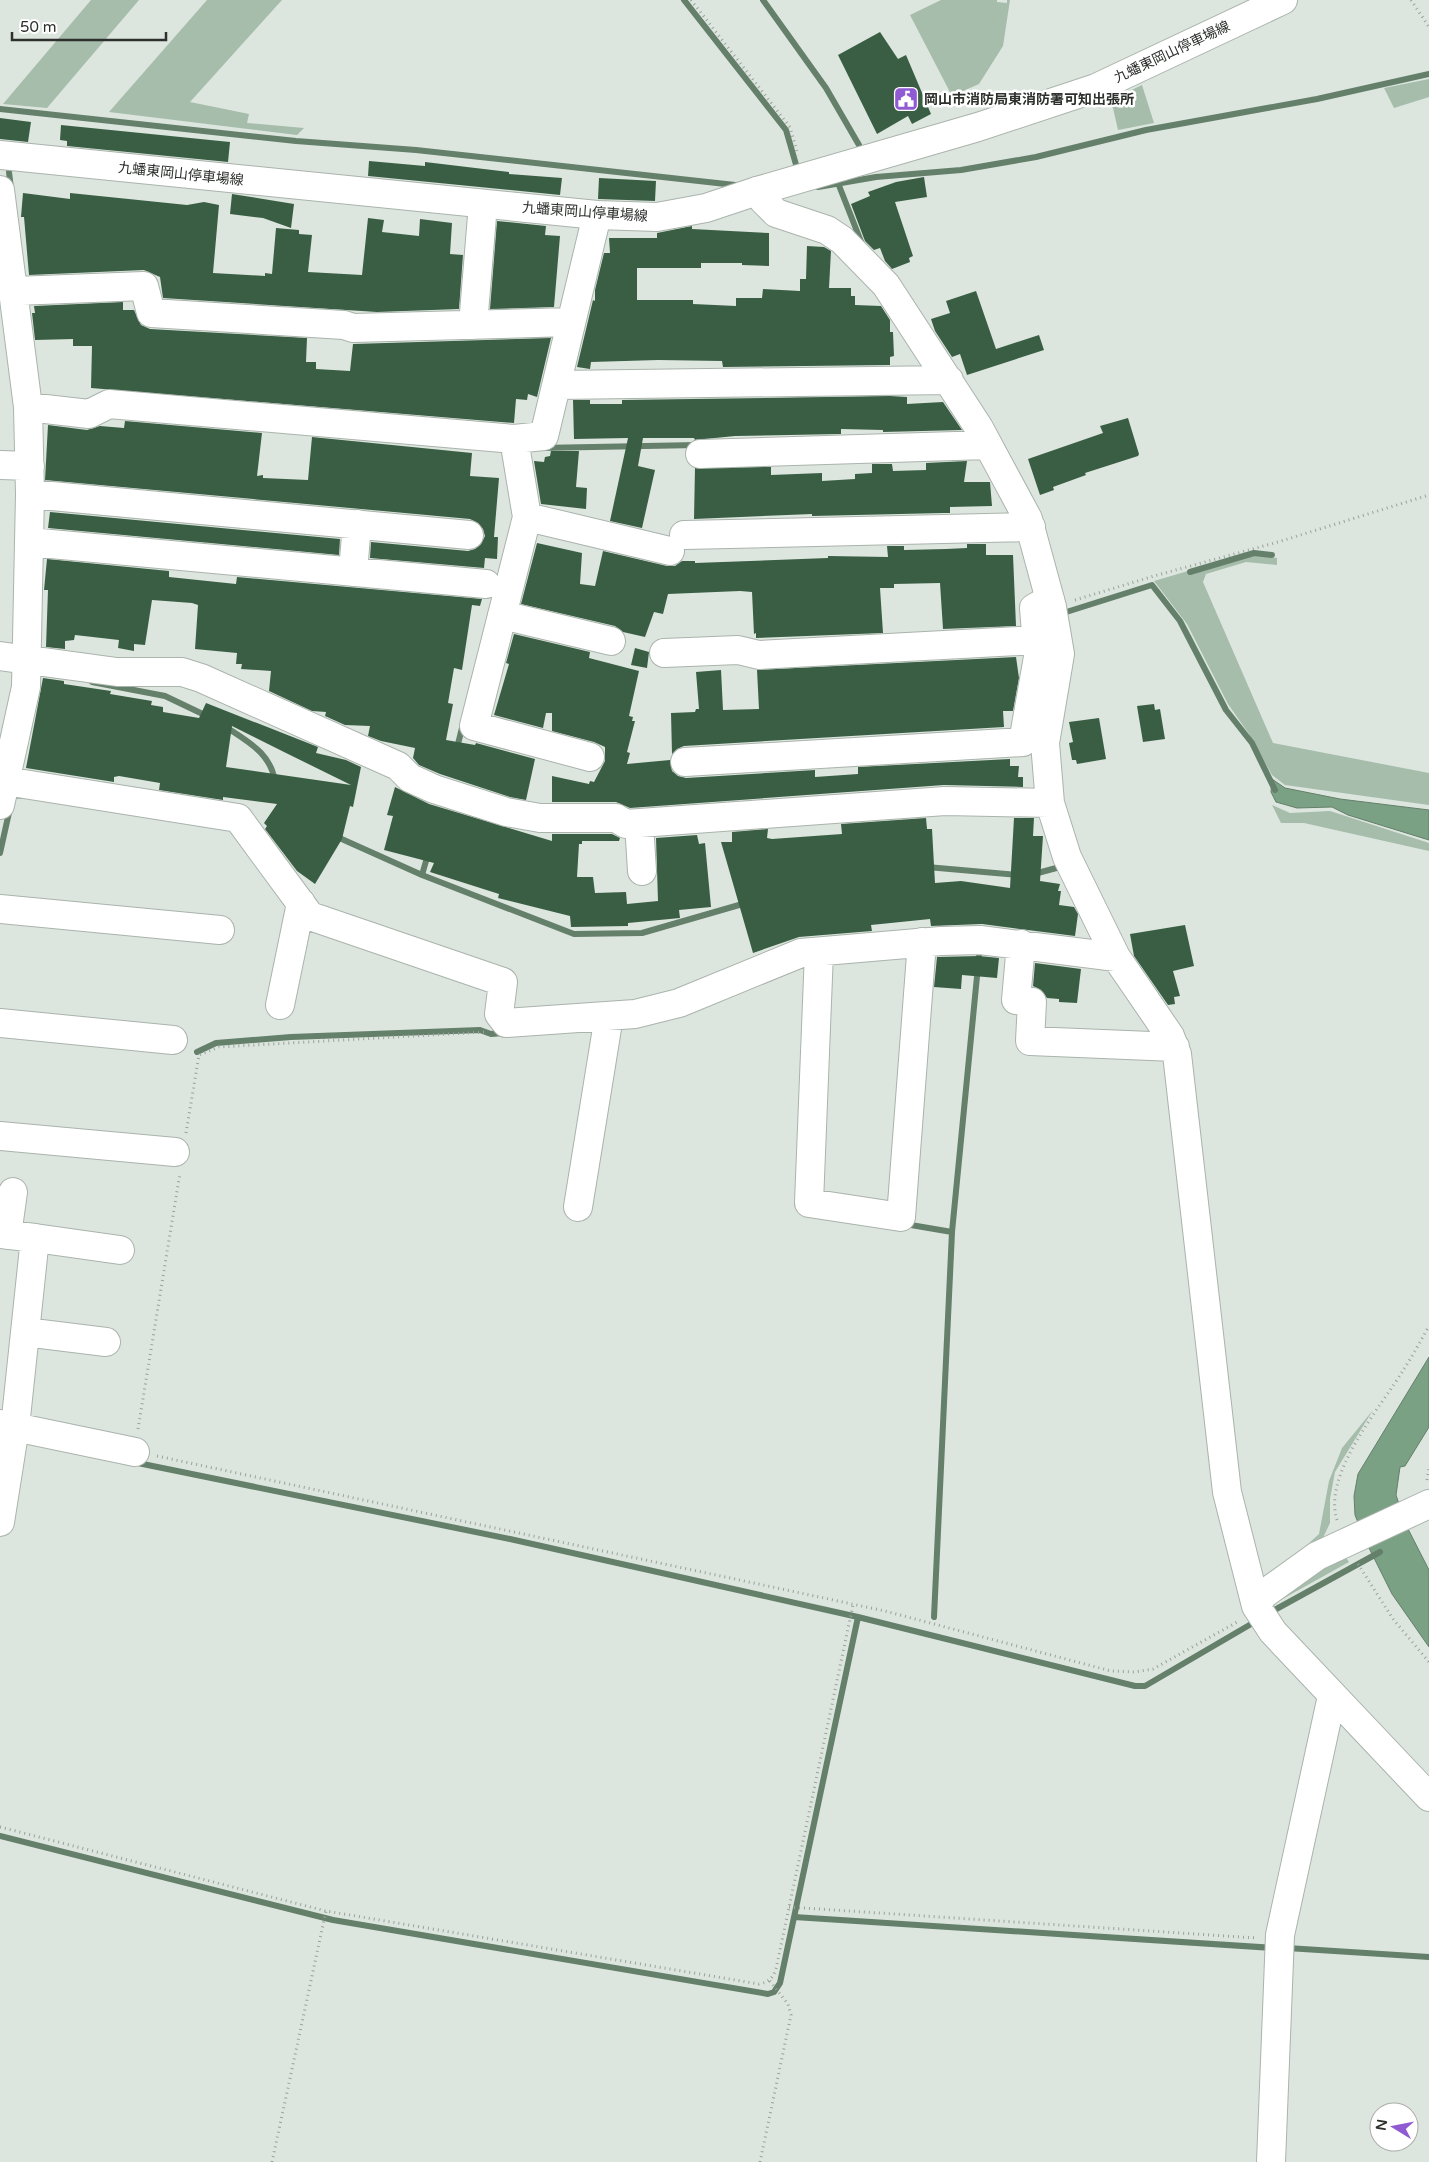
<svg xmlns="http://www.w3.org/2000/svg" width="1429" height="2162" font-family="'Varela Round','Noto Sans JP',sans-serif">
<style>
.green{fill:#a6bdab}
.water{fill:#7ba184;stroke:#647f6a}
.lines{fill:none;stroke-linecap:round;stroke-linejoin:round}
.stream{stroke:#647f6a;stroke-width:6}
.building{fill:#3a5e44;fill-rule:evenodd}
.minor-casing{stroke:#aab3ac;stroke-width:30}
.major-casing{stroke:#aab3ac;stroke-width:30}
.path{stroke:#9aa19b;stroke-width:3;stroke-dasharray:1 4;stroke-linecap:butt}
.minor{stroke:#fff;stroke-width:28}
.major{stroke:#fff;stroke-width:28}
.labels{text-anchor:middle;dominant-baseline:central;stroke-width:5;stroke-linejoin:round;paint-order:stroke}
.street-label{font-size:14px;fill:#2d302d;stroke:#fff}
.poi-label{font-size:14px;font-weight:bold;fill:#2d302d;stroke:#fff;text-anchor:start}
</style>
<rect width="100%" height="100%" fill="#dce6de"/>
<!-- green -->
<path class="green" d="M 91,0 L 139,0 L 47,108 L 3,104 Z
M 207,0 L 282,0 L 190,102 L 249,114 L 247,123 L 304,128 L 297,135 L 109,112 Z
M 941,0 L 997,0 L 997,2 L 1007,3 L 1007,0 L 1010,0 L 1003,46 L 979,84 L 952,96 L 910,15 Z
M 1429,79 L 1429,97 L 1394,108 L 1384,88 Z
M 1142,85 L 1154,123 L 1118,130 L 1113,108 L 1104,103 Z
M 1256,555 L 1277,558 L 1277,565 L 1246,562 L 1206,574 L 1203,582 L 1273,743 L 1429,773 L 1429,805 L 1285,785 L 1272,775 L 1249,734 L 1228,704 L 1187,624 L 1154,581 L 1188,571 L 1190,575 Z
M 1272,805 L 1290,813 L 1330,811 L 1429,843 L 1429,851 L 1304,823 L 1281,823 Z
M 1373,1410 L 1335,1472 L 1330,1499 L 1330,1523 L 1321,1542 L 1263,1585 L 1319,1534 L 1329,1481 L 1342,1448 Z
M 1344,1555 L 1349,1562 L 1268,1607 L 1326,1558 Z"/>
<!-- water -->
<path class="water" d="M 1272,779 L 1285,788 L 1340,799 L 1429,810 L 1429,840 L 1348,815 L 1332,807 L 1297,808 L 1276,802 L 1271,792 Z
M 1429,1357 L 1429,1427 L 1405,1466 L 1400,1467 L 1396,1495 L 1406,1525 L 1429,1570 L 1429,1647 L 1392,1594 L 1366,1542 L 1355,1515 L 1354,1496 L 1358,1474 Z"/>
<g class="lines">
<!-- stream -->
<path class="stream" d="M 684,0 L 786,130 L 797,168
M 763,0 L 826,88 L 859,145
M 0,109 L 296,141 L 416,150 L 735,185
M 9,172 L 11,188
M 838,183 L 862,244
M 818,187 L 876,177 L 961,170 L 1036,157 L 1146,130 L 1317,99 L 1429,74
M 540,448 L 698,445
M 1190,572 L 1254,553 L 1272,555
M 1060,614 L 1152,585 L 1180,621 L 1226,710 L 1252,743 L 1275,790
M 92,682 L 165,696 L 209,717
M 226,727 C 248,742 271,753 275,782
M 457,748 L 463,724
M 335,836 L 422,875 L 574,934 L 642,933 L 746,903
M 0,853 L 10,808
M 927,867 L 1019,875
M 1034,874 L 1060,867 L 1057,862
M 422,875 L 428,854
M 197,1052 L 216,1043 L 291,1037 L 480,1030 L 491,1034 L 504,1033
M 905,1224 L 952,1232
M 133,1462 L 510,1539 L 858,1617 L 1135,1686 L 1145,1686 L 1258,1620
M 1269,1613 L 1380,1552
M 934,1617 L 952,1232 L 979,956
M 0,1836 L 333,1920 L 768,1994 L 774,1992 L 780,1983 L 858,1617
M 794,1917 L 1274,1948
M 1287,1948 L 1429,1957"/>
</g>
<!-- building -->
<path class="building" d="M 880,32 L 898,59 L 906,55 L 931,114 L 912,124 L 908,116 L 877,134 L 838,55 Z
M 0,118 L 31,122 L 28,142 L 0,139 Z
M 61,125 L 230,142 L 228,162 L 67,146 L 67,141 L 60,140 Z
M 369,161 L 425,166 L 425,162 L 509,172 L 509,174 L 562,178 L 560,195 L 368,176 Z
M 924,177 L 927,197 L 895,202 L 913,256 L 909,258 L 910,262 L 892,269 L 885,261 L 880,248 L 874,250 L 865,241 L 851,204 L 870,196 L 868,192 L 896,182 Z
M 599,178 L 656,181 L 655,201 L 598,199 Z
M 23,193 L 70,199 L 70,193 L 187,205 L 204,202 L 219,205 L 213,273 L 265,276 L 265,273 L 272,274 L 276,228 L 299,230 L 299,234 L 312,235 L 308,272 L 362,275 L 368,218 L 384,220 L 382,232 L 419,236 L 420,219 L 452,223 L 450,254 L 463,255 L 459,309 L 377,312 L 163,298 L 160,277 L 144,270 L 29,275 L 24,217 L 21,217 Z
M 232,194 L 294,204 L 291,228 L 263,218 L 230,214 Z
M 497,221 L 546,226 L 545,235 L 560,236 L 554,307 L 490,309 Z
M 692,226 L 692,229 L 769,233 L 769,266 L 742,265 L 742,263 L 701,263 L 701,268 L 637,268 L 637,300 L 693,300 L 693,304 L 736,306 L 736,298 L 762,298 L 763,289 L 800,291 L 800,279 L 806,279 L 807,246 L 824,247 L 831,251 L 829,288 L 851,288 L 851,296 L 855,296 L 855,305 L 881,306 L 890,320 L 890,332 L 893,332 L 894,356 L 890,357 L 890,365 L 723,367 L 722,361 L 658,360 L 591,362 L 590,369 L 577,367 L 593,300 L 595,301 L 595,290 L 604,253 L 610,253 L 609,238 L 657,238 L 657,233 Z
M 976,291 L 996,349 L 1039,335 L 1044,350 L 967,375 L 960,354 L 952,357 L 935,331 L 931,319 L 950,313 L 946,301 Z
M 123,302 L 123,310 L 134,310 L 141,325 L 150,329 L 307,338 L 306,362 L 316,362 L 316,369 L 350,371 L 353,344 L 551,338 L 537,397 L 528,394 L 527,400 L 516,399 L 514,423 L 91,388 L 92,346 L 73,346 L 73,339 L 35,340 L 32,313 L 35,313 L 34,306 Z
M 890,396 L 907,397 L 907,404 L 943,402 L 962,430 L 883,432 L 883,430 L 841,429 L 841,434 L 735,436 L 695,440 L 694,438 L 643,438 L 638,466 L 655,470 L 642,528 L 610,521 L 628,438 L 574,439 L 573,400 L 590,400 L 590,404 L 622,404 L 622,400 Z
M 1128,418 L 1139,454 L 1138,456 L 1085,473 L 1086,475 L 1053,487 L 1054,490 L 1040,495 L 1028,459 L 1103,433 L 1100,426 Z
M 125,421 L 262,433 L 257,476 L 263,475 L 263,478 L 308,480 L 312,437 L 472,453 L 470,476 L 499,478 L 494,537 L 498,537 L 497,559 L 485,558 L 484,568 L 370,558 L 371,542 L 468,551 L 475,549 L 481,544 L 485,536 L 483,529 L 478,523 L 470,519 L 45,480 L 48,425 L 87,430 L 100,426 L 124,428 Z
M 551,451 L 579,451 L 576,487 L 587,488 L 586,509 L 541,504 L 534,461 L 544,462 L 545,457 L 550,456 Z
M 967,461 L 964,482 L 990,482 L 992,506 L 950,507 L 950,513 L 944,513 L 812,516 L 812,514 L 694,519 L 695,468 L 771,467 L 771,475 L 822,473 L 822,481 L 855,479 L 855,474 L 872,473 L 872,464 L 892,464 L 893,471 L 926,470 L 926,463 Z
M 50,512 L 340,539 L 339,555 L 48,528 Z
M 537,543 L 582,553 L 580,584 L 595,586 L 603,551 L 667,566 L 675,566 L 682,561 L 695,561 L 695,563 L 828,558 L 828,556 L 888,557 L 887,546 L 904,546 L 904,550 L 946,549 L 967,548 L 967,544 L 986,544 L 986,555 L 1013,555 L 1016,626 L 943,629 L 940,583 L 894,584 L 894,588 L 880,588 L 883,633 L 756,638 L 756,633 L 754,634 L 752,592 L 740,591 L 668,594 L 663,614 L 654,612 L 645,637 L 623,632 L 615,626 L 521,604 Z
M 47,559 L 169,571 L 169,577 L 236,584 L 237,577 L 482,599 L 480,606 L 472,605 L 462,670 L 454,668 L 448,703 L 453,704 L 446,740 L 475,745 L 476,743 L 535,759 L 526,800 L 510,797 L 440,774 L 419,765 L 413,758 L 415,748 L 381,741 L 368,736 L 370,726 L 345,725 L 325,716 L 326,712 L 312,711 L 269,691 L 271,671 L 241,669 L 242,664 L 236,664 L 237,653 L 195,649 L 198,605 L 192,603 L 152,600 L 145,645 L 134,644 L 134,651 L 118,648 L 119,640 L 75,635 L 74,640 L 65,641 L 65,649 L 46,647 L 48,590 L 44,590 Z
M 514,634 L 590,652 L 589,658 L 639,671 L 629,716 L 633,717 L 632,721 L 635,721 L 627,752 L 630,753 L 627,764 L 670,760 L 672,771 L 678,776 L 686,778 L 815,770 L 815,777 L 858,774 L 858,767 L 1010,759 L 1010,766 L 1019,766 L 1018,777 L 1023,777 L 1023,787 L 944,785 L 630,808 L 616,802 L 552,802 L 552,776 L 589,784 L 590,781 L 594,782 L 605,761 L 605,747 L 594,742 L 552,731 L 552,713 L 546,713 L 543,728 L 494,715 L 509,664 L 506,663 Z
M 635,648 L 649,652 L 647,668 L 631,665 Z
M 1016,657 L 1019,678 L 1013,711 L 1003,711 L 1004,727 L 684,746 L 677,749 L 672,754 L 671,713 L 695,712 L 696,709 L 699,709 L 696,672 L 721,670 L 723,710 L 759,709 L 757,670 Z
M 43,678 L 64,681 L 64,684 L 111,691 L 110,694 L 152,701 L 151,705 L 163,707 L 163,712 L 199,718 L 206,703 L 318,747 L 316,753 L 346,760 L 361,767 L 353,807 L 350,806 L 342,839 L 315,884 L 297,871 L 265,829 L 267,826 L 264,823 L 277,804 L 223,797 L 223,800 L 159,790 L 160,783 L 119,776 L 114,777 L 114,782 L 26,768 ZM 232,726 L 286,753 L 351,785 L 226,767 Z
M 1154,704 L 1155,710 L 1160,709 L 1165,739 L 1143,742 L 1137,706 Z
M 1099,718 L 1106,759 L 1077,764 L 1076,760 L 1072,760 L 1069,743 L 1073,742 L 1069,722 Z
M 395,787 L 429,804 L 552,841 L 552,834 L 612,834 L 620,838 L 619,841 L 582,841 L 582,844 L 579,844 L 577,877 L 593,877 L 595,893 L 626,892 L 627,904 L 658,901 L 656,838 L 697,835 L 699,844 L 705,843 L 711,907 L 679,910 L 680,918 L 628,923 L 628,926 L 571,927 L 570,916 L 498,898 L 499,894 L 430,872 L 434,863 L 384,850 L 393,816 L 387,815 Z
M 926,818 L 927,829 L 932,829 L 935,883 L 961,881 L 1010,888 L 1014,818 L 1034,818 L 1033,836 L 1043,836 L 1040,881 L 1060,884 L 1058,891 L 1061,891 L 1059,905 L 1074,907 L 1078,914 L 1075,936 L 982,924 L 931,926 L 930,919 L 871,925 L 872,931 L 799,937 L 753,953 L 721,842 L 732,842 L 732,832 L 768,829 L 767,838 L 772,839 L 842,834 L 841,824 Z
M 1185,925 L 1194,966 L 1173,971 L 1180,996 L 1174,997 L 1175,1004 L 1168,1005 L 1134,956 L 1130,934 Z
M 979,956 L 999,958 L 997,978 L 962,975 L 961,989 L 934,987 L 937,957 Z
M 1035,963 L 1081,969 L 1077,1003 L 1059,1002 L 1059,999 L 1047,998 L 1041,990 L 1033,986 Z"/>
<g class="lines">
<defs>
<path id="minor" d="M 0,190 L 28,407 L 30,494 L 26,687 L 0,805
M 757,191 L 763,200 L 776,213 L 827,230 L 842,240 L 886,285 L 979,428 L 1028,519 L 1052,607 L 1060,654 L 1045,743 L 1050,803 L 1067,857 L 1116,957 L 1170,1036 L 1177,1054 L 1227,1492 L 1256,1606 L 1273,1632 L 1429,1797
M 15,291 L 144,286 L 151,313 L 344,325 L 353,328 L 571,322
M 473,325 L 483,204
M 557,385 L 949,380
M 28,407 L 89,414 L 109,404 L 514,439 L 544,436 L 597,215
M 514,439 L 527,517 L 474,726 L 590,757
M 700,454 L 988,445
M 0,465 L 30,466
M 30,494 L 469,535
M 527,517 L 670,551
M 684,535 L 1031,527
M 29,542 L 486,584
M 353,572 L 357,524
M 502,615 L 611,641
M 664,653 L 738,650 L 759,655 L 1037,640
M 0,656 L 117,672 L 182,672 L 201,678 L 398,766 L 410,778 L 434,789 L 506,812 L 540,818 L 616,818 L 626,824 L 945,801 L 1050,803
M 685,762 L 1023,742 L 1038,657 L 1034,608 L 1050,599
M 5,781 L 238,818 L 310,916 L 503,982 L 499,1014 L 506,1023 L 635,1014 L 679,1003 L 801,953 L 941,941 L 980,940 L 1116,957
M 639,823 L 642,871
M 0,909 L 220,930
M 1021,944 L 1016,1000 L 1032,1002 L 1030,1041 L 1175,1047
M 819,952 L 809,1203 L 901,1217 L 922,942
M 280,1005 L 301,903
M 0,1023 L 173,1040
M 0,1136 L 175,1152
M 578,1207 L 609,1016
M 0,1234 L 35,1238 L 15,1427 L 0,1522
M 7,1235 L 13,1192
M 35,1238 L 120,1250
M 25,1332 L 106,1342
M 0,1424 L 135,1452
M 1256,1606 L 1264,1594 L 1317,1556 L 1429,1504
M 1271,2162 L 1280,1935 L 1332,1696"/>
<path id="major" d="M 0,155 L 597,215 L 657,217 L 706,208 L 757,191 L 978,127 L 1096,88 L 1283,0"/>
</defs>
<!-- minor casing -->
<use href="#minor" class="minor-casing"/>
<!-- major casing -->
<use href="#major" class="major-casing"/>
<!-- path -->
<path class="path" d="M 691,0 L 790,127 L 798,155
M 1411,0 L 1429,27
M 1075,600 L 1154,576 L 1278,542 L 1429,495
M 186,1133 L 199,1055 L 219,1047 L 484,1032
M 138,1429 L 180,1173
M 157,1456 L 885,1611 L 1111,1671 L 1134,1672 L 1153,1669 L 1239,1621
M 1427,1480 L 1429,1469
M 1337,1520 C 1322,1474 1381,1407 1404,1369 C 1413,1355 1421,1340 1429,1326
M 1358,1564 L 1393,1619 L 1429,1662
M 0,1827 L 326,1911 L 759,1984 C 769,1982 773,1978 776,1969 L 853,1605
M 789,1907 L 1256,1938
M 272,2162 L 326,1911
M 760,2162 L 791,2015 L 788,2004 L 769,1980"/>
<!-- minor -->
<use href="#minor" class="minor"/>
<!-- major -->
<use href="#major" class="major"/>
</g>
<!-- icons -->
<defs>
<symbol id="civic-square" viewBox="-11 -11 22 22"><rect x="-9" y="-9" width="18" height="18" rx="4" fill="#905ad3" stroke="#fff"/><path d="M-.6-6.5H3V-4.5H.6V-3L4-1V1h2V6H-6V1h2V-1L-.6-3ZM-1.2 2.5V6h2.4V2.5Z" fill="#fff"/></symbol>
</defs>
<g fill-rule="evenodd">
<use href="#civic-square" x="892" y="85" width="28" height="28"/>
</g>
<g class="labels">
<!-- street labels -->
<g class="street-label">
<text transform="translate(1172 52) rotate(-25)">九蟠東岡山停車場線</text>
<text transform="translate(181 174) rotate(6)">九蟠東岡山停車場線</text>
<text transform="translate(585 212) rotate(4)">九蟠東岡山停車場線</text>
</g>
<!-- poi labels -->
<g class="poi-label">
<text x="924" y="99">岡山市消防局東消防署可知出張所</text>
</g>
</g>
<!-- north arrow -->
<g transform="translate(1394 2127) rotate(280)"><circle r="24" fill="#ffffff" stroke="#abacab"/>
<path d="M0-4L9 19L0 12L-9 19Z" fill="#905ad3"/>
<text y="-8" font-size="14" font-weight="bold" text-anchor="middle" fill="#2d302d">N</text>
</g>
<!-- scale -->
<path d="M12 32v8h154v-8" fill="none" stroke="#2d302d" stroke-width="2.5"/>
<text x="20" y="32" font-size="15" fill="#2d302d" stroke="#ffffff" stroke-width="4" paint-order="stroke">50 m</text>
</svg>
